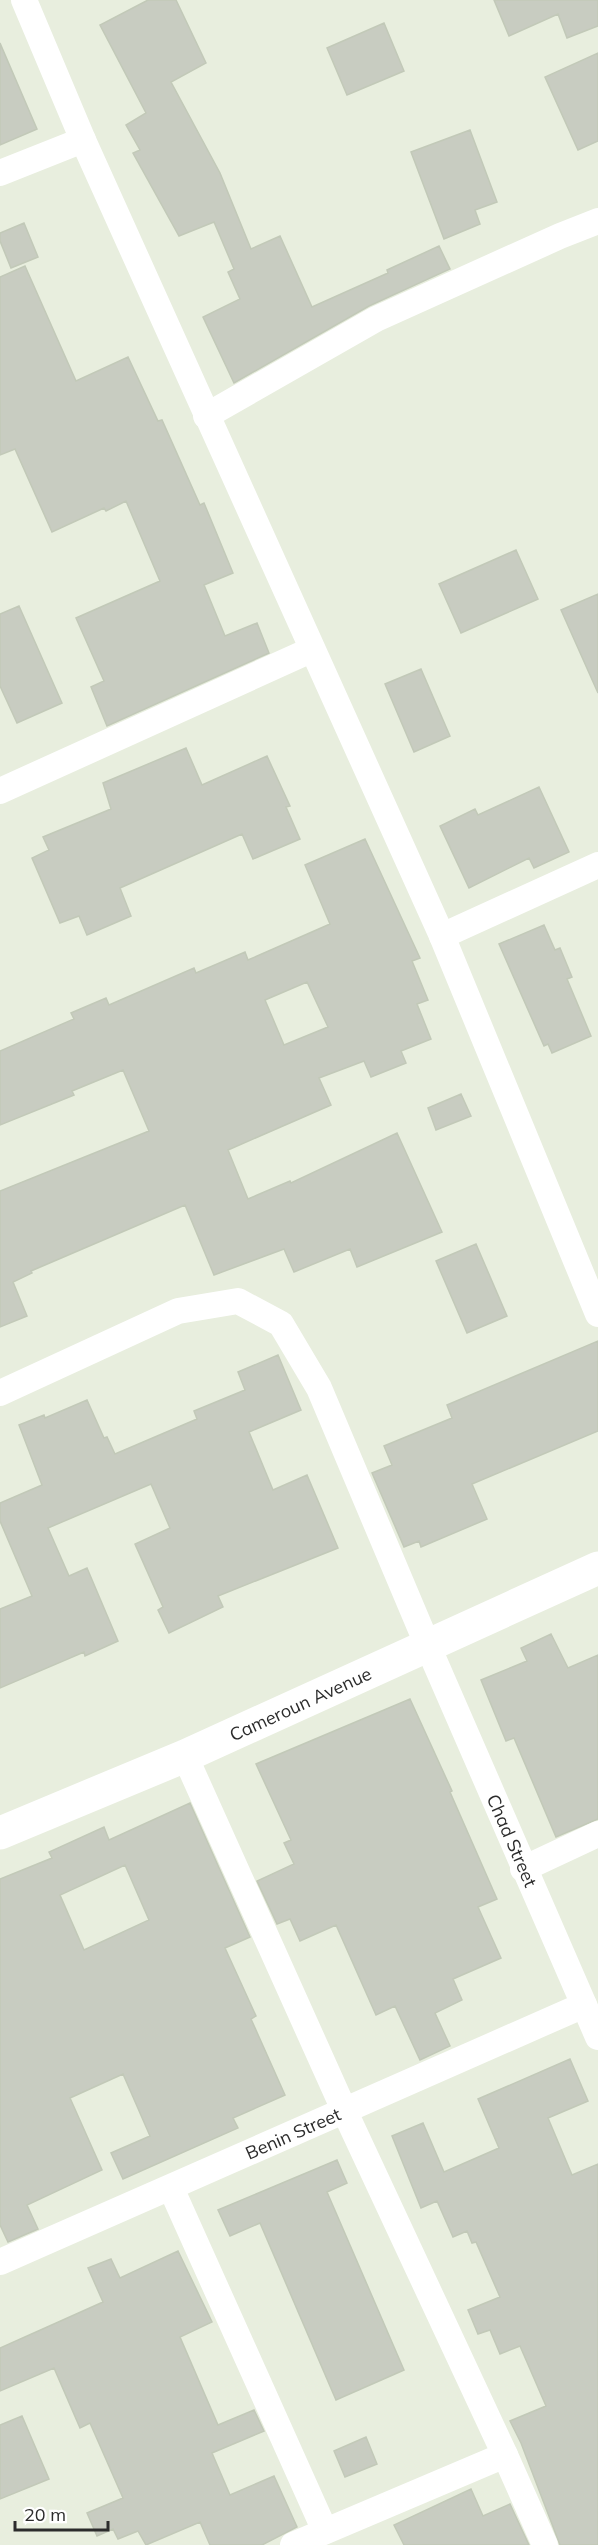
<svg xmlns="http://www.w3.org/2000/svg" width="598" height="2545" font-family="Mulish,sans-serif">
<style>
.building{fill:#c8ccc1;stroke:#c2c9b8;stroke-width:1.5;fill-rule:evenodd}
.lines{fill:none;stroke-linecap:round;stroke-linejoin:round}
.street{stroke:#fff;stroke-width:26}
.secondary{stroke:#fff;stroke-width:33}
.labels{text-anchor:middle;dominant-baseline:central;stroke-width:6;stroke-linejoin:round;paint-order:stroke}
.street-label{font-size:18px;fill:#2c2c2c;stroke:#fff}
</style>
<rect width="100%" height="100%" fill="#e8eede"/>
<!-- building -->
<path class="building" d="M 148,0 L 176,0 L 206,63 L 171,82 L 220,173 L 251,249 L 280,236 L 312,307 L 388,273 L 387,270 L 439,246 L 450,269 L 369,306 L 234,383 L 203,317 L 240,299 L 228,272 L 234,269 L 214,222 L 179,236 L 133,153 L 140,150 L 126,125 L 146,113 L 100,25 Z
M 494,0 L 598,0 L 598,26 L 567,38 L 558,14 L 509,36 Z
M 384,23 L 404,71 L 347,95 L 327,48 Z
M 0,43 L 37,129 L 0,145 Z
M 598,53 L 598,141 L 578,150 L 545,77 Z
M 470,130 L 497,202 L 475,210 L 480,224 L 444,239 L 411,152 Z
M 24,223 L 38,257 L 11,268 L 0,241 L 0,233 Z
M 25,266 L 76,381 L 128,357 L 158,421 L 162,420 L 200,505 L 204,503 L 233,573 L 204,585 L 225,636 L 257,623 L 269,653 L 107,726 L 91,687 L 104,681 L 76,618 L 160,581 L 126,501 L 106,511 L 104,508 L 52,532 L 15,449 L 0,455 L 0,277 Z
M 516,550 L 538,599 L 461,633 L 439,584 Z
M 598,594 L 598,693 L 561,610 Z
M 19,606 L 62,703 L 17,723 L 0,686 L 0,614 Z
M 421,669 L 450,736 L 414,752 L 385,684 Z
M 186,748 L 202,785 L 267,756 L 290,806 L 286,807 L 300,839 L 253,859 L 242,834 L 120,888 L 131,916 L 87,935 L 79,916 L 60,923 L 32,858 L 49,850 L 43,837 L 111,809 L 103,783 Z
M 539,787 L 569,852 L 534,868 L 529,858 L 469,888 L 440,826 L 475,809 L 478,815 Z
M 365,839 L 420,958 L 412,961 L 428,1000 L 417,1004 L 431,1039 L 401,1051 L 406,1063 L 371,1077 L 364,1061 L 319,1078 L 331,1105 L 228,1150 L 248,1199 L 290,1181 L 291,1183 L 397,1133 L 442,1232 L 357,1267 L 350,1249 L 294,1272 L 284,1249 L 214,1275 L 185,1205 L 31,1271 L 32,1273 L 13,1282 L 27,1316 L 0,1327 L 0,1191 L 149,1131 L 123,1070 L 72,1091 L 74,1095 L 0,1125 L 0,1051 L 74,1019 L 71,1013 L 106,998 L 109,1005 L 194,968 L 196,973 L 245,952 L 248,960 L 330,924 L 305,865 ZM 307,982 L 328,1027 L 284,1045 L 265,1000 Z
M 544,925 L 555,950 L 560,948 L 572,977 L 567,979 L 591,1036 L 552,1053 L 548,1044 L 544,1046 L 499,944 Z
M 461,1094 L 471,1116 L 436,1130 L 428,1108 Z
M 476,1244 L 507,1316 L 467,1333 L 436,1261 Z
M 598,1341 L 598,1431 L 472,1484 L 487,1519 L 421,1547 L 419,1541 L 404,1547 L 372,1473 L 392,1465 L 384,1446 L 452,1418 L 447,1405 Z
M 278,1355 L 301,1410 L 249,1432 L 273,1490 L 307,1475 L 338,1548 L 218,1596 L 223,1607 L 169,1633 L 158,1610 L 163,1607 L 135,1544 L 170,1528 L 151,1484 L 48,1528 L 69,1576 L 87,1568 L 118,1641 L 85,1656 L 84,1652 L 0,1688 L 0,1609 L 32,1596 L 0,1521 L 0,1503 L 42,1485 L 19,1425 L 44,1415 L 45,1418 L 87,1400 L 104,1438 L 107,1437 L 115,1454 L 197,1419 L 194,1411 L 245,1390 L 238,1372 Z
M 551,1634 L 568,1668 L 598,1655 L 598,1819 L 556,1837 L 514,1738 L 506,1741 L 481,1680 L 527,1661 L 521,1648 Z
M 410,1699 L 452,1791 L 450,1792 L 497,1899 L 478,1907 L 501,1958 L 453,1979 L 462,2000 L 435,2013 L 450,2046 L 420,2060 L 395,2006 L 376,2015 L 336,1925 L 300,1941 L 290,1919 L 277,1924 L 257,1881 L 294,1864 L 284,1843 L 291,1840 L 256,1764 Z
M 190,1803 L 250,1937 L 225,1948 L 256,2016 L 251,2019 L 285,2095 L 233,2118 L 238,2128 L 123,2179 L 111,2153 L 150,2136 L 123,2074 L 70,2098 L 102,2170 L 27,2205 L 38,2229 L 8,2242 L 0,2225 L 0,1879 L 52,1858 L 49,1852 L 104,1827 L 109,1840 ZM 125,1865 L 149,1920 L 84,1950 L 60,1895 Z
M 570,2059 L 588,2101 L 548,2118 L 572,2175 L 598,2164 L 598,2545 L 560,2545 L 521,2443 L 510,2421 L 546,2406 L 520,2346 L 500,2354 L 490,2330 L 478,2334 L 468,2310 L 500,2297 L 476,2242 L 472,2243 L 467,2231 L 453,2237 L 437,2201 L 421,2208 L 392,2136 L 423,2123 L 444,2172 L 499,2148 L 478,2099 Z
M 337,2160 L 347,2183 L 327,2192 L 404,2370 L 336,2400 L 260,2223 L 230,2236 L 218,2210 Z
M 178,2251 L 212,2322 L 180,2337 L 218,2425 L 254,2410 L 264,2431 L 212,2453 L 230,2495 L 274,2476 L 297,2527 L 262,2545 L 210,2545 L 200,2522 L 146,2545 L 138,2531 L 118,2539 L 113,2529 L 97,2536 L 87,2513 L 123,2498 L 90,2423 L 80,2428 L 54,2368 L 0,2391 L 0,2348 L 103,2302 L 88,2268 L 111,2259 L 120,2278 Z
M 22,2416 L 49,2479 L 0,2499 L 0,2425 Z
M 366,2437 L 377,2464 L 345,2477 L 334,2451 Z
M 471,2489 L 483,2516 L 510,2504 L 529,2545 L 404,2545 L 394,2525 Z"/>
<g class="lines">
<!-- street -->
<g class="street">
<path d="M 24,0 L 83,140 L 442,936 L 598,1314"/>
<path d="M 0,173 L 83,140"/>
<path d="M 206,416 L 376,319 L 560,236 L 598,221"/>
<path d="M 0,791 L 311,650"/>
<path d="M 442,936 L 598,865"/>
<path id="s1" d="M 0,1393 L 178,1311 L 238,1301 L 281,1324 L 319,1388 L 427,1644 L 598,2037"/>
<path d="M 185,1756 L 345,2112 L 505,2455 L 545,2545"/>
<path d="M 523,1869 L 598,1834"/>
<path d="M 171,2188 L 325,2531"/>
<path id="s2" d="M 0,2262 L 584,2005"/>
<path d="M 293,2545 L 505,2455"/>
</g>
<!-- secondary -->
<path class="secondary" id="s3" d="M 0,1833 L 185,1756 L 598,1568"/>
</g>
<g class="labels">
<!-- street labels -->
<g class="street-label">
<text stroke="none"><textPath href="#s3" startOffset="327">Cameroun Avenue</textPath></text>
<text stroke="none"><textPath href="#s1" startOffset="872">Chad Street</textPath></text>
<text stroke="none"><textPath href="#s2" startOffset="320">Benin Street</textPath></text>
</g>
</g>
<!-- scale -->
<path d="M15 2521v9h93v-9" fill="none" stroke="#2c2c2c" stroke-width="3"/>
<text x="24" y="2521" font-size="18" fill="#2c2c2c" stroke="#ffffff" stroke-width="4.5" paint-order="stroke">20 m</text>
</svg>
